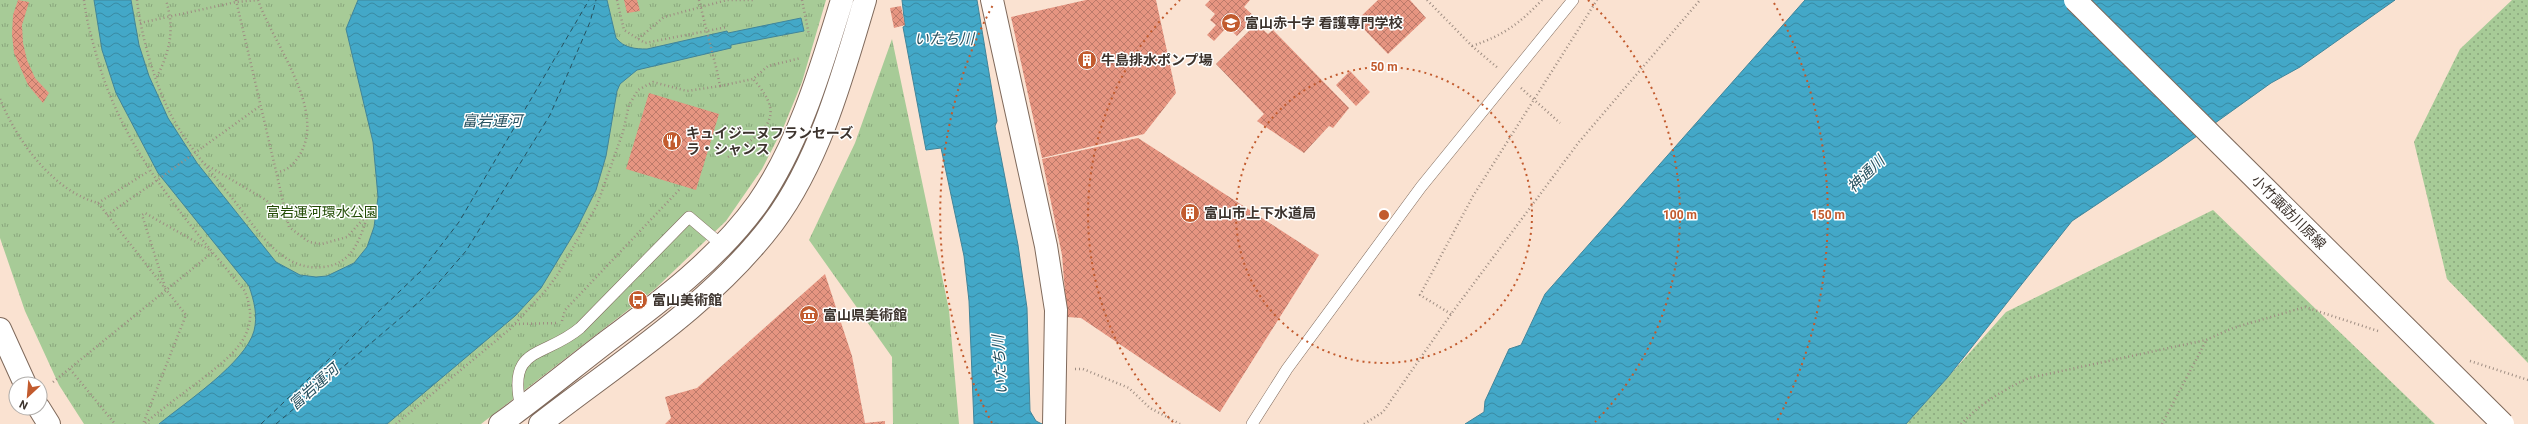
<svg xmlns="http://www.w3.org/2000/svg" width="2528" height="424" font-family="Roboto,'Noto Sans JP',sans-serif">
<style>
.grass{fill:url(#grass-dots)}
.park{fill:url(#park-tufts)}
.water{fill:url(#water-waves);stroke:#41859a}
.lines{fill:none;stroke-linecap:round;stroke-linejoin:round}
.ferry{stroke:#275260;stroke-width:1;stroke-dasharray:5 4;stroke-linecap:butt}
.building{fill:url(#building-cross-hatch)}
.lane-casing{stroke:#7f695b;stroke-width:12}
.street-casing{stroke:#7f695b;stroke-width:24}
.secondary-casing{stroke:#7f695b;stroke-width:24}
.path{stroke:#9e8d82;stroke-width:2.5;stroke-dasharray:1 3;stroke-linecap:butt}
.lane{stroke:#fff;stroke-width:11}
.street{stroke:#fff;stroke-width:22}
.secondary{stroke:#fff;stroke-width:22}
.secondary-bridge-casing{stroke:#7f695b;stroke-width:24;stroke-linecap:butt}
.path-bridge{stroke:#9e8d82;stroke-width:2.5;stroke-dasharray:1 3;stroke-linecap:butt}
.secondary-bridge{stroke:#fff;stroke-width:22}
.ring{fill:none;stroke:#c25b2e;stroke-width:2;stroke-dasharray:2 4}
.labels{text-anchor:middle;dominant-baseline:central;stroke-width:3;stroke-linejoin:round;paint-order:stroke}
.poi-label{font-size:14px;font-weight:bold;fill:#3d342e;stroke:#fff;text-anchor:start}
.park-label{font-size:14px;fill:#214b03;stroke:#fff}
.street-label{font-size:14px;fill:#3d342e;stroke:#fff}
.water-label{font-size:15px;font-style:italic;fill:#275260;stroke:#fff}
.centre{fill:#c25b2e;stroke:#fff;stroke-width:2}
.ring-label{font-size:12px;text-anchor:middle;font-weight:bold;fill:#c25b2e;stroke:#fff;stroke-width:3;stroke-linejoin:round;paint-order:stroke}
</style>
<defs>
<pattern id="grass-dots" width="8" height="8" patternUnits="userSpaceOnUse"><rect width="8" height="8" fill="#a7cb97"/><path d="M2 2h.1M6 6h.1" fill="none" stroke="#89a67c" stroke-width="1.8" stroke-linecap="round"/></pattern>
<pattern id="park-tufts" width="24" height="20" patternUnits="userSpaceOnUse"><rect width="24" height="20" fill="#a7cb97"/><path d="M3 7l-1-3M5 7V3M7 7l1-3M15 17l-1-3M17 17v-4M19 17l1-3" fill="none" stroke="#89a67c"/></pattern>
<pattern id="water-waves" width="16" height="10" patternUnits="userSpaceOnUse"><rect width="16" height="10" fill="#43a8c8"/><path d="M0 5q4-4 8 0t8 0" fill="none" stroke="#398aa3"/></pattern>
<pattern id="building-cross-hatch" width="8" height="8" patternUnits="userSpaceOnUse"><rect width="8" height="8" fill="#e69581"/><path d="M0 0l8 8M0 8l8-8" fill="none" stroke="#bc7a6a"/></pattern>
</defs>
<rect width="100%" height="100%" fill="#fae2d1"/>
<!-- grass -->
<path class="grass" d="M 2512,0 L 2528,0 L 2528,363 L 2447,279 L 2414,142 L 2460,49 Z
M 2213,210 L 2435,424 L 1906,424 L 2006,312 Z"/>
<!-- park -->
<path class="park" d="M 0,0 L 826,0 L 802,82 L 784,126 L 762,169 L 726,221 L 655,289 L 481,424 L 84,424 L 59,385 L 25,311 L 0,238 Z
M 892,39 L 949,310 L 959,424 L 893,424 L 892,357 L 809,240 L 855,143 Z"/>
<!-- water -->
<path class="water" d="M 94,0 L 131,0 L 139,45 L 149,76 L 168,118 L 197,163 L 276,262 L 300,275 L 316,277 L 327,276 L 354,263 L 367,247 L 374,227 L 378,197 L 373,142 L 346,29 L 358,0 L 607,0 L 616,38 C 624,48 635,49 647,49 L 727,31 L 728,33 L 801,18 L 804,31 L 731,45 L 731,48 L 637,70 L 620,84 L 617,91 L 606,156 L 596,190 L 576,230 L 541,288 L 515,316 L 387,424 L 159,424 C 186,402 245,363 254,331 C 258,315 254,301 249,286 L 158,173 L 116,93 L 102,50 Z
M 902,0 L 977,0 L 997,121 L 995,126 L 1018,245 L 1027,308 L 1030,411 L 1036,421 L 1042,424 L 974,424 L 969,301 L 964,256 L 941,148 L 926,150 L 903,27 L 905,26 Z
M 1805,0 L 2395,0 L 2300,67 L 2271,83 L 2162,161 L 2072,221 L 1948,377 L 1906,424 L 1465,424 L 1484,412 L 1485,401 L 1509,349 L 1521,345 L 1545,294 Z"/>
<g class="lines">
<!-- ferry -->
<path class="ferry" d="M 261,424 L 422,270 L 459,222 L 589,0
M 276,424 L 411,309 L 433,289 L 466,251 L 550,115 L 590,22 L 596,0"/>
</g>
<!-- building -->
<path class="building" d="M 18,0 L 29,2 L 22,25 L 23,43 L 27,60 L 35,78 L 49,93 L 43,103 L 28,85 L 14,53 L 12,34 L 13,15 Z
M 624,0 L 637,0 L 640,11 L 627,13 Z
M 1086,0 L 1156,0 L 1176,93 L 1144,134 L 1042,158 L 1011,17 Z
M 1210,0 L 1250,0 L 1244,7 L 1255,17 L 1237,36 L 1227,27 L 1214,41 L 1207,35 L 1216,25 L 1210,20 L 1215,14 L 1205,5 Z
M 1378,0 L 1410,0 L 1426,18 L 1388,54 L 1356,21 Z
M 901,6 L 905,25 L 894,28 L 890,8 Z
M 1256,24 L 1268,34 L 1273,30 L 1349,108 L 1333,128 L 1329,126 L 1304,153 L 1257,121 L 1264,114 L 1216,64 Z
M 1350,71 L 1370,92 L 1356,106 L 1336,85 Z
M 649,93 L 719,114 L 696,190 L 626,169 Z
M 1138,138 L 1319,255 L 1220,412 L 1081,318 L 1067,317 L 1062,255 L 1042,159 Z
M 825,274 L 852,356 L 865,423 L 885,421 L 885,424 L 665,424 L 671,418 L 665,397 L 697,388 Z"/>
<g class="lines">
<defs>
<path id="lane" d="M 521,408 C 506,345 545,358 580,328 L 689,217 L 722,245
M 1252,424 L 1287,369 L 1421,187 L 1573,0"/>
<path id="street" d="M 992,0 L 1046,246 L 1056,310 L 1054,424"/>
<path id="secondary" d="M 0,329 L 25,384
M 39,408 L 49,424
M 500,424 C 536,398 570,370 605,343 C 660,302 718,259 758,203 C 799,144 821,68 842,0
M 540,424 C 621,361 711,305 773,223 C 820,160 843,74 865,0"/>
</defs>
<!-- lane casing -->
<use href="#lane" class="lane-casing"/>
<!-- street casing -->
<use href="#street" class="street-casing"/>
<!-- secondary casing -->
<use href="#secondary" class="secondary-casing"/>
<!-- path -->
<path class="path" d="M 84,0 C 86,17 90,33 95,50 C 120,147 182,215 244,290 C 265,335 228,358 197,383 C 179,396 161,410 144,424
M 137,0 C 141,35 154,81 170,113 C 186,144 210,171 232,198 C 256,227 280,272 323,267 C 353,264 360,239 368,214
M 236,0 L 289,227 L 309,242 L 322,244 L 347,237 L 367,215
M 258,0 C 273,44 328,111 299,156 C 293,165 288,170 278,172
M 617,0 L 624,30 L 645,43 L 727,27
M 699,0 L 703,16
M 802,0 L 809,35
M 1427,0 L 1472,46 L 1499,69
M 140,23 L 236,2 L 258,0
M 638,39 L 664,17 L 727,0 L 754,0
M 1472,46 C 1504,35 1519,24 1542,0
M 157,77 C 170,50 175,30 166,0
M 720,86 L 753,79 L 768,66 L 801,58
M 1521,88 L 1560,123
M 0,99 C 17,141 53,191 98,203 L 186,315 L 143,424
M 203,147 L 260,106
M 728,157 C 762,132 790,120 753,79
M 205,164 L 266,200 L 287,221
M 98,203 L 149,171
M 107,215 L 149,186
M 165,287 L 142,215 L 145,213 L 210,250
M 1451,314 L 1420,295 L 1473,196 L 1597,0
M 562,321 L 565,310 L 680,189
M 515,324 L 558,323
M 2470,361 L 2528,380
M 70,369 L 115,424
M 1075,369 L 1083,369 L 1129,388 L 1150,408 L 1180,424
M 53,382 L 213,252
M 396,424 L 510,329 L 547,289 L 558,274 L 597,205 L 623,132 L 629,105 L 638,90 L 653,82 L 687,91 L 720,86 L 717,71
M 1364,424 L 1383,412 L 1451,314 L 1579,142 L 1700,0
M 1961,424 C 1981,403 2003,390 2029,378 L 2206,340 L 2233,328 L 2305,307 L 2378,331
M 2162,424 L 2206,341"/>
<!-- lane -->
<use href="#lane" class="lane"/>
<!-- street -->
<use href="#street" class="street"/>
<!-- secondary -->
<use href="#secondary" class="secondary"/>
<defs>
<path id="secondary-bridge" d="M 2075,0 L 2503,424"/>
</defs>
<!-- secondary-bridge casing -->
<use href="#secondary-bridge" class="secondary-bridge-casing"/>
<!-- path-bridge -->
<path class="path-bridge" d="M 703,16 L 717,71
M 149,186 L 203,147"/>
<!-- secondary-bridge -->
<use href="#secondary-bridge" class="secondary-bridge"/>
</g>
<!-- distance rings -->
<g class="ring">
<circle cx="1384" cy="215" r="148"/>
<path d="M1173 422A296 296 0 0 1 1180 0M1588 0A296 296 0 0 1 1595 422"/>
<path d="M992 423A444 444 0 0 1 994 3M1774 3A444 444 0 0 1 1776 423"/>
</g>
<!-- icons -->
<defs>
<symbol id="school-disc" viewBox="-11 -11 22 22"><circle r="9.5" fill="#c25b2e" stroke="#fff"/><path d="M0-5L7-2L0 1L-7-2ZM-4 1L0 2.5L4 1V4Q0 6-4 4Z" fill="#fff"/></symbol>
<symbol id="building-disc" viewBox="-11 -11 22 22"><circle r="9.5" fill="#c25b2e" stroke="#fff"/><path d="M-4-6H4V6H1V3H-1V6H-4ZM-2.5-4.3h1.7v1.8h-1.7ZM.8-4.3h1.7v1.8H.8ZM-2.5-1h1.7V.8h-1.7ZM.8-1h1.7V.8H.8Z" fill="#fff"/></symbol>
<symbol id="restaurant-disc" viewBox="-11 -11 22 22"><circle r="9.5" fill="#c25b2e" stroke="#fff"/><path d="M-5-6h1v4h1v-4h1v4h1v-4h1v5L-1.5 .5V6h-2V.5L-5-1ZM5-6V6H3V1.5H1.5Q1.5-4 5-6Z" fill="#fff"/></symbol>
<symbol id="bus-disc" viewBox="-11 -11 22 22"><circle r="9.5" fill="#c25b2e" stroke="#fff"/><path d="M-5-6H5V4H4V6H2V4H-2V6H-4V4H-5ZM-3.5-4V0h7V-4ZM-3.5 1.2v1.5H-2V1.2ZM2 1.2v1.5H3.5V1.2Z" fill="#fff"/></symbol>
<symbol id="museum-disc" viewBox="-11 -11 22 22"><circle r="9.5" fill="#c25b2e" stroke="#fff"/><path d="M0-6L6-3V-2H-6V-3ZM-5-1h2V3h-2ZM-1-1h2V3h-2ZM3-1h2V3H3ZM-6 4H6V6H-6Z" fill="#fff"/></symbol>
</defs>
<g fill-rule="evenodd">
<use href="#school-disc" x="1220" y="12" width="22" height="22"/>
<use href="#building-disc" x="1076" y="49" width="22" height="22"/>
<use href="#restaurant-disc" x="661" y="130" width="22" height="22"/>
<use href="#building-disc" x="1179" y="202" width="22" height="22"/>
<use href="#bus-disc" x="627" y="289" width="22" height="22"/>
<use href="#museum-disc" x="798" y="304" width="22" height="22"/>
</g>
<g class="labels">
<!-- poi labels -->
<g class="poi-label">
<text x="1245" y="23">富山赤十字 看護専門学校</text>
<text x="1101" y="60">牛島排水ポンプ場</text>
<text x="686" y="133">キュイジーヌフランセーズ<tspan x="686" dy="16">ラ・シャンス</tspan></text>
<text x="1204" y="213">富山市上下水道局</text>
<text x="652" y="300">富山美術館</text>
<text x="823" y="315">富山県美術館</text>
</g>
<!-- park labels -->
<g class="park-label">
<text x="322" y="212">富岩運河環水公園</text>
</g>
<!-- street labels -->
<g class="street-label">
<text transform="translate(2289 212) rotate(45)">小竹諏訪川原線</text>
</g>
<!-- water labels -->
<g class="water-label">
<text x="944" y="39">いたち川</text>
<text x="492" y="121">富岩運河</text>
<text transform="translate(1866 174) rotate(-44)">神通川</text>
<text transform="translate(1000 365) rotate(-94)">いたち川</text>
<text transform="translate(314 387) rotate(-42)">富岩運河</text>
</g>
</g>
<circle cx="1384" cy="215" r="6" class="centre"/>
<g class="ring-label">
<text x="1384" y="71">50 m</text>
<text x="1680" y="219">100 m</text>
<text x="1828" y="219">150 m</text>
</g>
<!-- north arrow -->
<g transform="translate(28 396) rotate(206)"><circle r="19" fill="#ffffff" stroke="#b1aeab"/>
<path d="M0-3L7 15L0 10L-7 15Z" fill="#c25b2e"/>
<text y="-6" font-size="11" font-weight="bold" text-anchor="middle" fill="#3d342e">N</text>
</g>
</svg>
